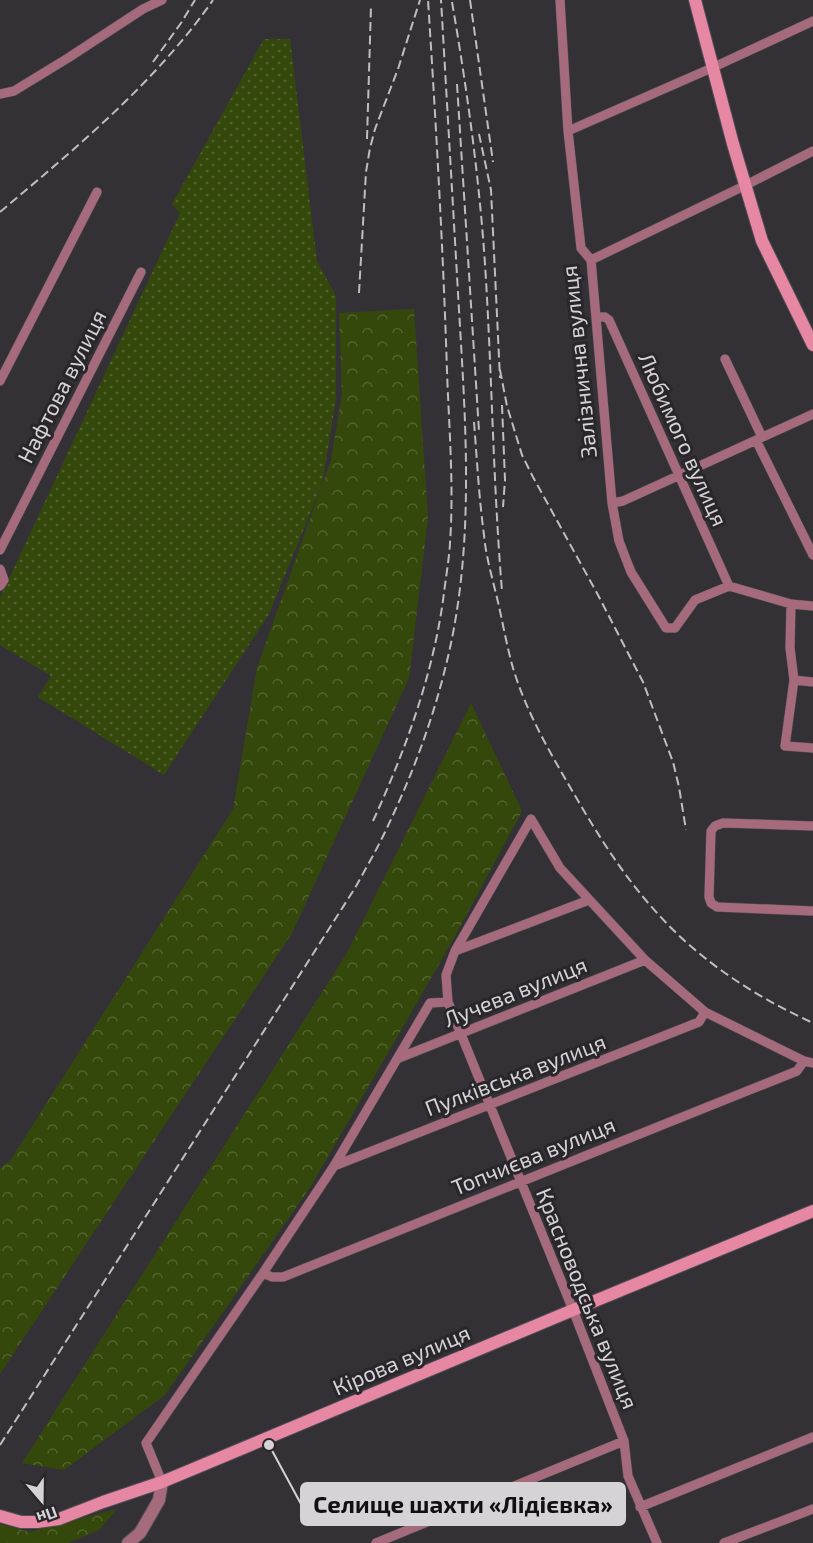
<svg xmlns="http://www.w3.org/2000/svg" width="813" height="1543" font-family="'Exo 2',sans-serif">
<style>
.grass{fill:url(#grass-dots)}
.forest{fill:url(#forest-crowns)}
.lines{fill:none;stroke-linecap:round;stroke-linejoin:round}
.minor-casing{stroke:#514e53;stroke-width:10}
.tertiary-casing{stroke:#514e53;stroke-width:14}
.secondary-casing{stroke:#514e53;stroke-width:14}
.minor{stroke:#a56a7b;stroke-width:9}
.tertiary{stroke:#a56a7b;stroke-width:12}
.secondary{stroke:#e687a4;stroke-width:12}
.rail{stroke:#c0bdc1;stroke-width:2;stroke-dasharray:9 4.5;stroke-linecap:butt}
.labels{text-anchor:middle;dominant-baseline:central;stroke-width:6;stroke-linejoin:round;paint-order:stroke}
.street-label{font-size:22px;fill:#d6d3d7;stroke:#2a272c}
.leader{fill:none;stroke:#d6d3d7;stroke-width:2}
.callout-dot{fill:#d6d3d7;stroke:#2a272c;stroke-width:2}
.callout{fill:#d6d3d7;stroke:#d6d3d7;stroke-width:2}
.callout-label{font-size:24px;text-anchor:middle;font-weight:bold;fill:#111}
</style>
<defs>
<pattern id="grass-dots" width="8" height="8" patternUnits="userSpaceOnUse" patternTransform="scale(1.5)"><rect width="8" height="8" fill="#35480b"/><path d="M2 2h.1M6 6h.1" fill="none" stroke="#52622e" stroke-width="1.8" stroke-linecap="round"/></pattern>
<pattern id="forest-crowns" width="20" height="18" patternUnits="userSpaceOnUse" patternTransform="scale(1.5)"><rect width="20" height="18" fill="#35480b"/><path d="M2 6a3 3 0 1 1 6 0M12 15a3 3 0 1 1 6 0" fill="none" stroke="#52622e"/></pattern>
</defs>
<rect width="100%" height="100%" fill="#343136"/>
<!-- grass -->
<path class="grass" d="M 264,39 L 290,39 L 317,261 L 336,296 L 336,399 L 322,485 L 269,614 L 164,775 L 38,697 L 51,676 L 0,645 L 0,598 L 180,213 L 172,204 Z"/>
<!-- forest -->
<path class="forest" d="M 414,309 L 428,518 L 409,678 L 292,933 L 0,1374 L 0,1168 L 10,1161 L 233,809 L 257,668 L 331,460 L 342,394 L 339,313 Z
M 471,703 L 522,811 L 453,940 L 311,1186 L 165,1395 L 64,1470 L 22,1463 L 347,953 Z
M 117,1509 L 99,1530 L 68,1543 L 0,1543 L 0,1524 L 29,1532 Z"/>
<g class="lines">
<defs>
<path id="minor" d="M 560,0 L 568,131 L 581,248 L 591,260 L 612,503 L 619,541 L 631,572 L 666,628 L 675,628 L 695,600 L 729,586 L 791,604 L 813,606
M 0,94 L 14,91 L 68,58 L 143,9 L 162,0
M 568,131 L 714,67 L 813,21
M 591,260 L 746,185 L 813,151
M 597,317 L 605,317 L 609,320 L 729,586
M 725,359 L 762,437
M 0,381 L 97,192
M 756,440 L 813,555
M 612,503 L 623,501 L 813,414
M 0,550 L 141,272
M 0,569 L 4,580 L 0,586
M 791,604 L 790,648 L 794,680 L 785,746 L 813,748
M 794,680 L 813,682
M 813,826 L 723,823 L 715,826 L 711,831 L 709,897 L 711,903 L 717,907 L 813,911
M 455,951 L 589,900
M 448,1002 L 573,1310 L 624,1441 L 628,1476 L 657,1543
M 399,1058 L 645,960
M 334,1166 L 699,1022 L 705,1012
M 263,1273 L 272,1277 L 283,1277 L 797,1071 L 804,1061 L 813,1063
M 162,1482 L 146,1443 L 263,1273 L 334,1166 L 430,1003 L 448,1002 L 446,975 L 455,951 L 531,819 L 560,868 L 645,960 L 705,1012 L 804,1061
M 640,1507 L 813,1437
M 376,1543 L 624,1441
M 724,1543 L 813,1509"/>
<path id="tertiary" d="M 128,1543 L 140,1533 L 159,1500 L 162,1482"/>
<path id="secondary" d="M 695,0 L 733,144 L 762,241 L 813,345
M 0,1516 L 21,1522 L 37,1522 L 59,1519 L 103,1502 L 162,1482 L 573,1310 L 813,1211"/>
</defs>
<!-- minor casing -->
<use href="#minor" class="minor-casing"/>
<!-- tertiary casing -->
<use href="#tertiary" class="tertiary-casing"/>
<!-- secondary casing -->
<use href="#secondary" class="secondary-casing"/>
<!-- minor -->
<use href="#minor" class="minor"/>
<!-- tertiary -->
<use href="#tertiary" class="tertiary"/>
<!-- secondary -->
<use href="#secondary" class="secondary"/>
<!-- rail -->
<path class="rail" d="M 470,0 L 493,162
M 452,2 C 467,89 479,176 485,264 C 492,373 493,482 502,591
M 153,62 L 181,23 L 195,0
M 457,84 L 479,431
M 479,134 L 491,190 L 500,378
M 367,139 L 371,6
M 0,212 C 77,147 155,83 213,0
M 359,293 L 366,172 L 370,148 L 375,129 L 398,69 L 420,0
M 500,370 L 507,406 L 522,455 L 533,477 L 598,595 L 643,682 L 673,762 L 679,787 L 686,830
M 502,405 L 505,480 L 503,507
M 474,422 C 477,460 479,498 484,535 C 486,558 493,580 498,602 C 503,624 507,647 513,668 C 526,711 548,749 570,787 C 596,832 623,876 658,914 C 700,961 756,997 813,1023
M 373,821 C 406,749 434,672 444,593 C 446,576 449,560 450,543 C 454,486 449,428 447,371 C 443,247 436,124 428,0
M 0,1445 L 355,888 C 365,870 376,851 385,832 C 411,778 432,723 446,665 C 475,549 466,428 459,310 C 453,207 447,103 441,0"/>
</g>
<g class="labels">
<!-- street labels -->
<g class="street-label">
<text transform="translate(578 362) rotate(-96)">Залізнична вулиця</text>
<text transform="translate(61 386) rotate(-63)">Нафтова вулиця</text>
<text transform="translate(684 439) rotate(66)">Любимого вулиця</text>
<text transform="translate(515 991) rotate(-22)">Лучева вулиця</text>
<text transform="translate(515 1074) rotate(-21)">Пулківська вулиця</text>
<text transform="translate(533 1155) rotate(-22)">Топчиєва вулиця</text>
<text transform="translate(588 1298) rotate(68)">Красноводська вулиця</text>
<text transform="translate(401 1359) rotate(-23)">Кірова вулиця</text>
</g>
</g>
<!-- callouts -->
<path class="leader" d="M269 1445L301 1504"/>
<circle class="callout-dot" cx="269" cy="1445" r="6"/>
<rect class="callout" x="301" y="1483" width="324" height="42" rx="6"/>
<g class="callout-label">
<text x="463" y="1513">Селище шахти «Лідієвка»</text>
</g>
<!-- north arrow -->
<g transform="translate(42 1501) rotate(160)" stroke="#2a272c" stroke-width="4.5" paint-order="stroke">
<path d="M0-4.5L10 22L0 15L-10 22Z" fill="#d6d3d7"/>
<text y="-9" font-size="16" font-weight="bold" text-anchor="middle" fill="#d6d3d7">Пн</text>
</g>
</svg>
